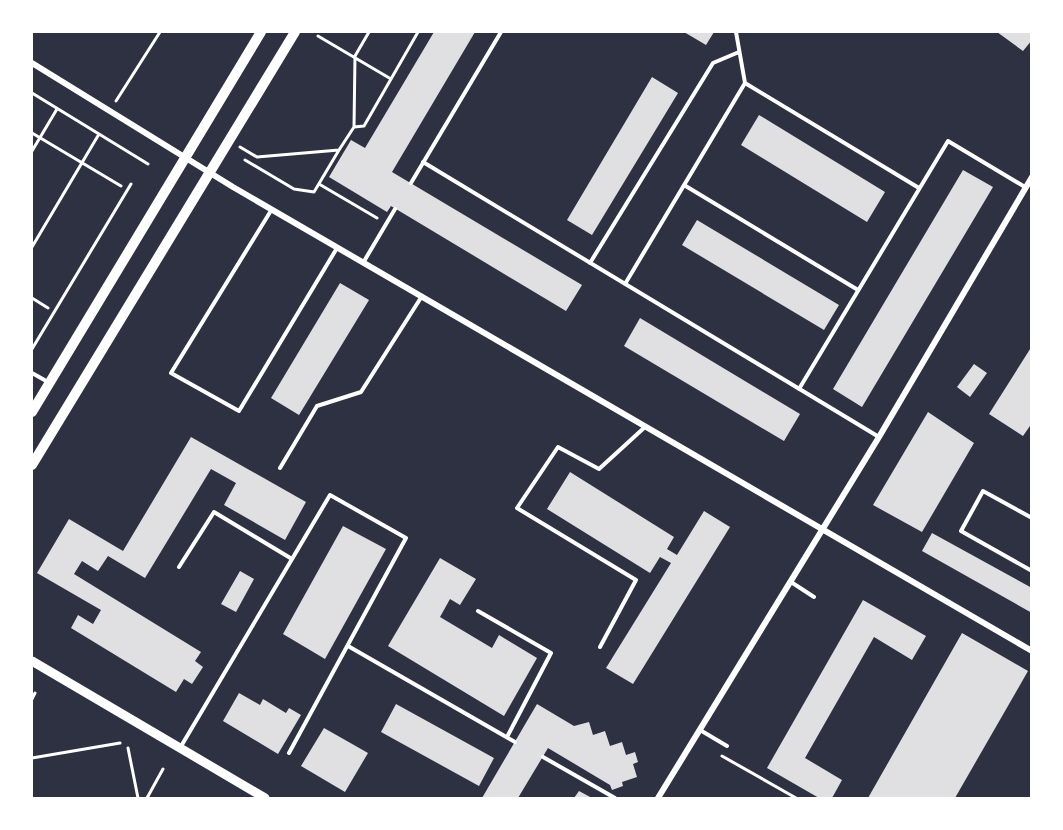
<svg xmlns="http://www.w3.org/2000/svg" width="1063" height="830" font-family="Overpass,sans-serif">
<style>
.building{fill:#e0e0e3}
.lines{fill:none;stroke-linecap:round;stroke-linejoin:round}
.path{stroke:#fff;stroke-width:3}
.service{stroke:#fff;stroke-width:4}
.minor{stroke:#fff;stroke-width:6}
.tertiary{stroke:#fff;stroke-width:9}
.secondary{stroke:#fff;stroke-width:10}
</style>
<rect width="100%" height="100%" fill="#2d3142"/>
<!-- building -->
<path class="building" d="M 434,32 L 475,32 L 392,172 L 582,285 L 566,311 L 391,206 L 387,212 L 329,177 L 351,140 L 365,148 Z
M 684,32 L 714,32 L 706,45 Z
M 997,32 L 1032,32 L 1032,40 L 1023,51 Z
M 652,77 L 678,93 L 592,235 L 567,220 Z
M 759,115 L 885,192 L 867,222 L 741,145 Z
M 963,170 L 993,187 L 862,407 L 833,389 Z
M 697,220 L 839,305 L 824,330 L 682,245 Z
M 340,283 L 369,300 L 299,415 L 271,398 Z
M 640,318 L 800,414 L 784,441 L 624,346 Z
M 1032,346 L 1032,423 L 1023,436 L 989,414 Z
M 974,364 L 987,373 L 970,397 L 957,387 Z
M 928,412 L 974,443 L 922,532 L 873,505 Z
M 191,437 L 306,502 L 285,540 L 224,505 L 236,483 L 211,469 L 145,578 L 108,556 L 98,571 L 82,561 L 74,574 L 201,652 L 195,661 L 203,667 L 192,684 L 184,679 L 176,692 L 71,628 L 78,615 L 93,624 L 101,610 L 37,573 L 69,519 L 123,551 Z
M 570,472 L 674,537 L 667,549 L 677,555 L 704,511 L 730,527 L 633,684 L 606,668 L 671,563 L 660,557 L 650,573 L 547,509 Z
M 343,526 L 386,549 L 325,659 L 283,634 Z
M 932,533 L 1032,588 L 1032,613 L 922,551 Z
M 440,558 L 476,579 L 460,605 L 450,599 L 440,617 L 492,648 L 499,635 L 537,658 L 504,716 L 388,646 Z
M 240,571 L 254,579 L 236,612 L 221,604 Z
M 863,600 L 926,636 L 912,660 L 874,637 L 805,758 L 842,780 L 832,798 L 819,798 L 767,768 Z
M 962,633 L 1028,671 L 955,798 L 868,798 Z
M 239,693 L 260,705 L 263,699 L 286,713 L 289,708 L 301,715 L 278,754 L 223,721 Z
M 396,704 L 494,758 L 479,786 L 381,732 Z
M 537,704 L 574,726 L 589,722 L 593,735 L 605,731 L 610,746 L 622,742 L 626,755 L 635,752 L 638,762 L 633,764 L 637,777 L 622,782 L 623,786 L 612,790 L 610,785 L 548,748 L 518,798 L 482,798 Z
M 324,728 L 368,753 L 345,792 L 301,766 Z
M 579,791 L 592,798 L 574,798 Z"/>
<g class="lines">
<!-- path -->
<path class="path" d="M 318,36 L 391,79
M 32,93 L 148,164
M 116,101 L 160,32
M 354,127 L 364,126 L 418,32
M 32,133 L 121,186
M 240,147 L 257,157 L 339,150 L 354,127 L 355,56 L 369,32
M 32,151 L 57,109
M 245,160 L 294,189 L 314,192 L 339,150
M 319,184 L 377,218
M 32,247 L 99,134
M 32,298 L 48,308
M 32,349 L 131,184
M 32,699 L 35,693
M 128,748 L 138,798
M 722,756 L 796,798
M 32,758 L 120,743
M 147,798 L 163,769"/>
<!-- service -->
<path class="service" d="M 745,83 L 919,188
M 423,162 L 879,437
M 411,183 L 501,32
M 684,185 L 858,290
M 272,209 L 171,373 L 239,411 L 337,248
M 363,263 L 395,209
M 590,263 L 713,63 L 739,52
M 625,284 L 745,83 L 736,32
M 32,373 L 48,382
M 799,389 L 948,141 L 1025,187
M 280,468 L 317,406 L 361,392 L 422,296
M 1032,518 L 983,491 L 961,531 L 1032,571
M 179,567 L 214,512 L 292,559
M 791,582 L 814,597
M 478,611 L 551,653 L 507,737
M 348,646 L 515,742
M 600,647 L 636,580 L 517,508 L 558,447 L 599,469 L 645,427
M 700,730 L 727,746
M 180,748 L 330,495 L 406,538 L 289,753
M 543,757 L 615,798"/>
<!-- minor -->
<path class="minor" d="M 32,63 L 233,187 L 1032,651
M 658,798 L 879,437 L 1032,177"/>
<!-- tertiary -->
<path class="tertiary" d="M 32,661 L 265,798"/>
<!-- secondary -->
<path class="secondary" d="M 32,412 L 261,32
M 32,465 L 295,32"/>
</g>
<!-- border -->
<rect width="1063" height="830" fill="none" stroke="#ffffff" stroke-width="66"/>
</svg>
